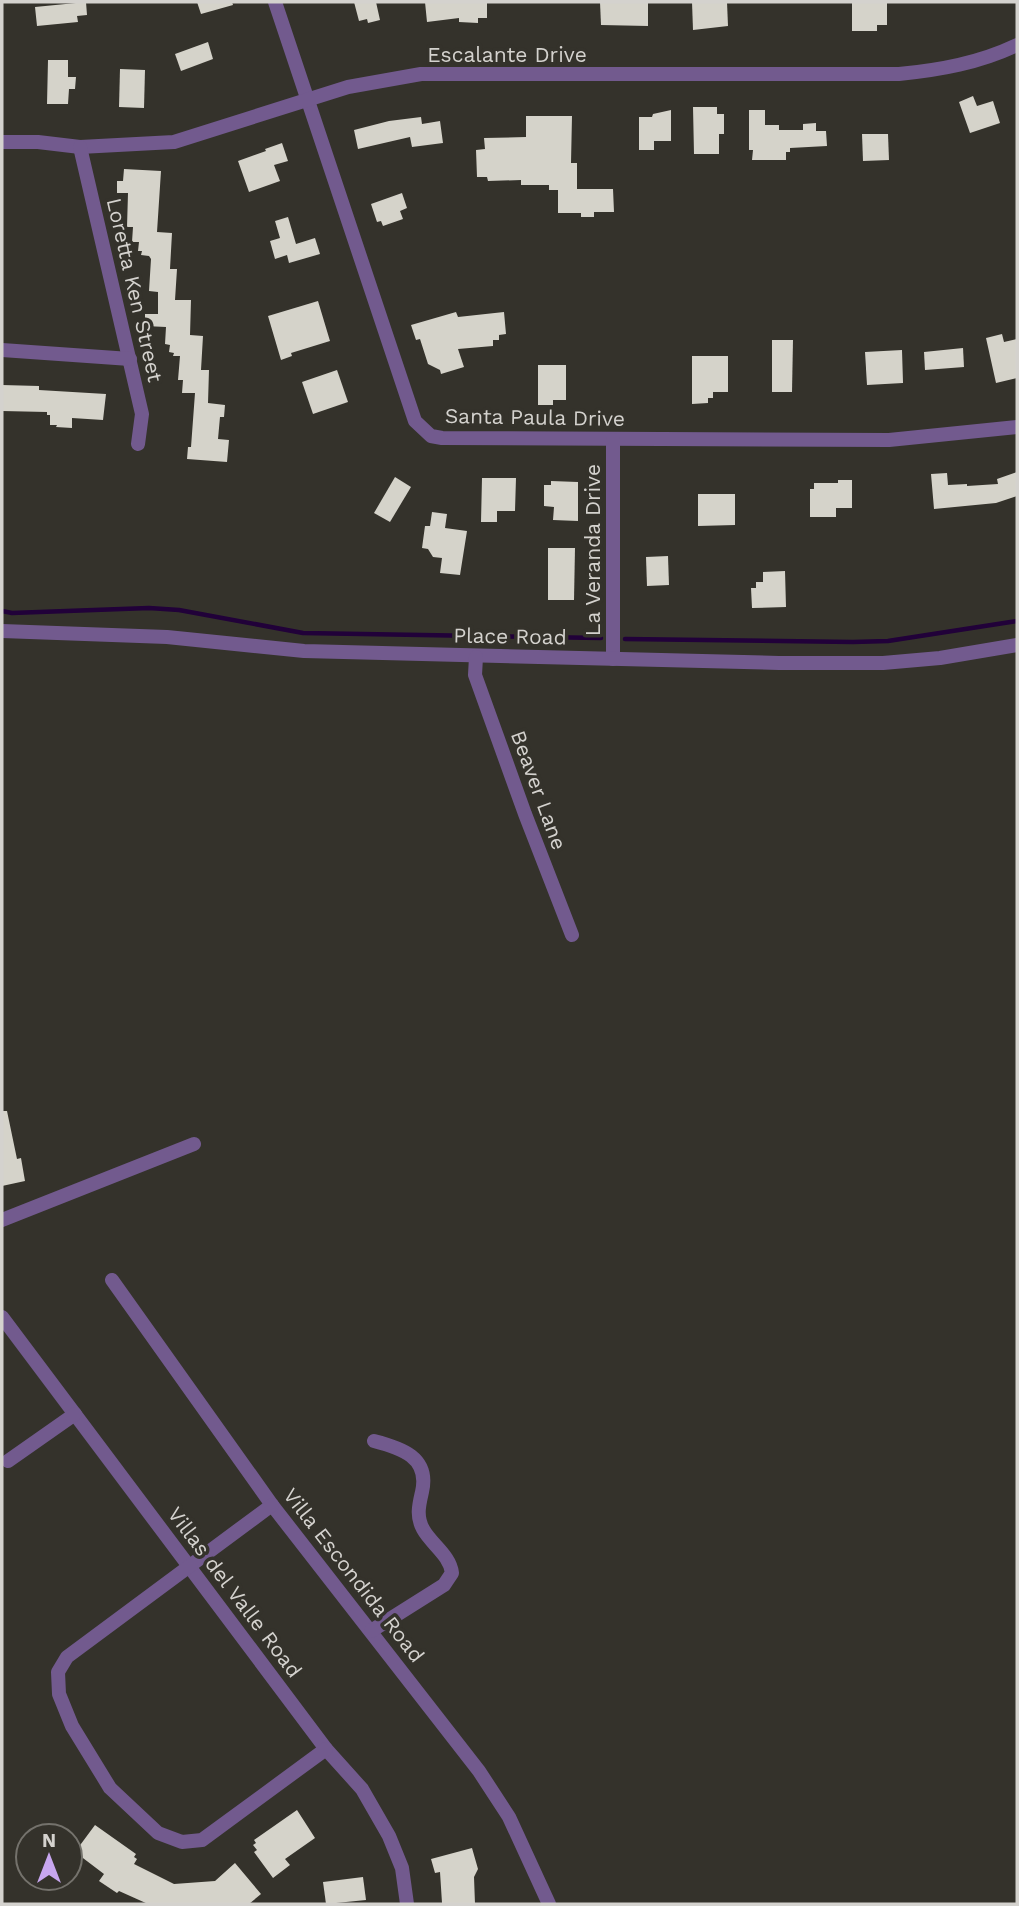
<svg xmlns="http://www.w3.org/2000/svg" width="1019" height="1906" font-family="'Work Sans',sans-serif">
	<rect width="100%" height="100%" fill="#34322b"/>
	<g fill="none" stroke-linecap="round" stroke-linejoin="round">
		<g stroke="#210139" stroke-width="4.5">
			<path d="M2,611L12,613L149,608L179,610L303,633L601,638"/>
			<path d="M625,639L853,642L888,641L1017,621"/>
		</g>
	</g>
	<g fill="#d5d3ca">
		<path d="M86,2L87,15L77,16L78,22L37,26L35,7Z"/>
		<path d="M197,2H232L233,5L201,14Z"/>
		<path d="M354,2H376L380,20L368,23L367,19L359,21Z"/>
		<path d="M425,2H487V18H478V23L459,22V18L427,22Z"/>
		<path d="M600,2H648V26L601,25Z"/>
		<path d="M692,2H727L728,26L693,30Z"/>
		<path d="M852,2H887V25H877V31H852Z"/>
		<path d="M208,42L213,59L181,71L175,54Z"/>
		<path d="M48,60H68V77H76L75,89H69L68,104H47Z"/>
		<path d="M120,69L145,70L144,108L119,107Z"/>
		<path d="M973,96L977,106L993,101L1000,123L970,133L959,102Z"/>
		<path d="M693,107H717V114H724V134H719V154H694Z"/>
		<path d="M671,110V141H654V150H639V117H652L653,114Z"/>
		<path d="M749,110H765V125H779V130H803V124L816,123V131H826L827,146L790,148V152H786V160H752L753,150H749Z"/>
		<path d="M526,116H572L571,163H577V189H613L614,212H594V217H581V213H558V190H549V185H521V180L488,181L487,177H477L476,150L485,149L484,138L526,137Z"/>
		<path d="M421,117L422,124L440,121L443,143L412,147L410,137L358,149L354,130L389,121Z"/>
		<path d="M862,134H888L889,160L863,161Z"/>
		<path d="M282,143L288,161L274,165L280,181L249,192L238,161L266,151L265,149Z"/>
		<path d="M124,169L161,171L157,232L172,233L170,269H177L175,300H191L190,335L203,336L201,370H209L208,403L225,405L224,417H220L218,439L229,440L227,462L187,459L188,447H191L195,393H182L183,380H178L180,356H173L174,353L169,352L170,345L165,344L166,327L145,326V314H158V292L149,291L151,259L149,256L141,255L142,251H138L139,242H132L133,227H127L128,193H117V181H123Z"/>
		<path d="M402,193L407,208L400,211L403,219L383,226L381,221L377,222L371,204Z"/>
		<path d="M288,217L296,244L315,238L320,254L289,263L287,255L275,259L270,241L280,238L275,221Z"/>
		<path d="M318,301L330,341L291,353L292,356L281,360L268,316Z"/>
		<path d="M456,312L458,317L504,312L506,334L499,335V340H493V346L458,349L464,367L441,374L440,370L428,364L420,339L416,340L411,325Z"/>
		<path d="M1002,334L1004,342L1017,339V378L996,383L986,338Z"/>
		<path d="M772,340H793L792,392H772Z"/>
		<path d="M963,348L964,367L925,370L924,352Z"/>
		<path d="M902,350L903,383L867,385L865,352Z"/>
		<path d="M692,356H728V392H713V398H708V403L692,404Z"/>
		<path d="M538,365H566V400H553V405H538Z"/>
		<path d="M337,370L348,402L313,414L302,382Z"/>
		<path d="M2,385L39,386V390L106,394L103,420L72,418V428L56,427L57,425H50V415H47V412L2,411Z"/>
		<path d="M1017,472V496L996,503L934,509L931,474L947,473L948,485L967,484V486L998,484L997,479Z"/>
		<path d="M395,477L411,487L390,522L374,513Z"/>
		<path d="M482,478H516L515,511H497V522H481Z"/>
		<path d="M838,480H852V508H836V517H810V489H814V483H838Z"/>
		<path d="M551,481L578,482V521L553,520L554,507L544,506V485H551Z"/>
		<path d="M698,494H735V525L698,526Z"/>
		<path d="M432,512L447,514L445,528L467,531L460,575L440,573L442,558L433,557L428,549L422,548L425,526H430Z"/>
		<path d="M548,548H575L574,600H548Z"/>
		<path d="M668,556L669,585L647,586L646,557Z"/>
		<path d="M785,571L786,607L752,608L751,588H756V582H763V572Z"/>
		<path d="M2,1111H7L17,1159L21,1158L25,1181L2,1186Z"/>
		<path d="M297,1810L315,1838L285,1859L290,1865L273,1878L254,1852L257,1850L253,1845L256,1843L254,1840Z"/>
		<path d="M95,1825L136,1854L134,1857L137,1859L134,1864L174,1884L215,1881L235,1863L261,1894L249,1904H148L119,1891L117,1893L99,1881L104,1874L75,1852Z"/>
		<path d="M472,1848L478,1869L474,1877L475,1904L442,1903L440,1872L435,1873L431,1859Z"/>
		<path d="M363,1877L366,1900L326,1904L323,1882Z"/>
	</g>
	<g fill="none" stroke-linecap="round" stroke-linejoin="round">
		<g stroke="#725a8e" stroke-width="14">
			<path d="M275,2L415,421L431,436L442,438L889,440L1017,427"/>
			<path d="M2,142H38L80,147L174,142L348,87L421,74H899C940,70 979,63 1017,45"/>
			<path d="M80,147L142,414L138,444"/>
			<path d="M2,350L130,359"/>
			<path d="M613,440V659"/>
			<path d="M2,631L167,637L304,651L779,663H883L940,658L1017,645"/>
			<path d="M476,657L475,675L525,814L572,935"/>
			<path d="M2,1220L194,1144"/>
			<path d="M112,1280L272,1505L479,1771L509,1817L549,1904"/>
			<path d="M2,1317L326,1749L362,1789L389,1836L402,1868L407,1904"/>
			<path d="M8,1461L75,1414"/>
			<path d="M272,1505L67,1657L58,1672L59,1694L72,1726L110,1788L158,1833L182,1842L202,1840L326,1749"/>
			<path d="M371,1631L444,1585L452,1573C450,1555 431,1544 423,1529C416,1516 419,1505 422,1492C430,1457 401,1448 374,1441"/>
		</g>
	</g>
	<g text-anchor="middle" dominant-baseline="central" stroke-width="7" stroke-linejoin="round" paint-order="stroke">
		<g font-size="21" fill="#d4d2ce" stroke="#34322b">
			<text x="507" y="54">Escalante Drive</text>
			<text transform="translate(135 290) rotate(77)">Loretta Ken Street</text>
			<text transform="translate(535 417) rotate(1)">Santa Paula Drive</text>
			<text transform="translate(592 550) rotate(-90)">La Veranda Drive</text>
			<text transform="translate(510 636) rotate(1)">Place Road</text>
			<text transform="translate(539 790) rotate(70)">Beaver Lane</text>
			<text transform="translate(354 1575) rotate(52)">Villa Escondida Road</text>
			<text transform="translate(235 1592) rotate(53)">Villas del Valle Road</text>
		</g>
	</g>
	<rect width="1019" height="1906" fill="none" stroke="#d4d2ce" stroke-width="7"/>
	<g transform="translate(49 1857)"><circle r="33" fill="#34322b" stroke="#74726c" stroke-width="2"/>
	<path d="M0-5L12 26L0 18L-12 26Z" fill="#c7a6ef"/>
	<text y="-10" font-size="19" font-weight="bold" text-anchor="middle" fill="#d4d2ce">N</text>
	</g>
</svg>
